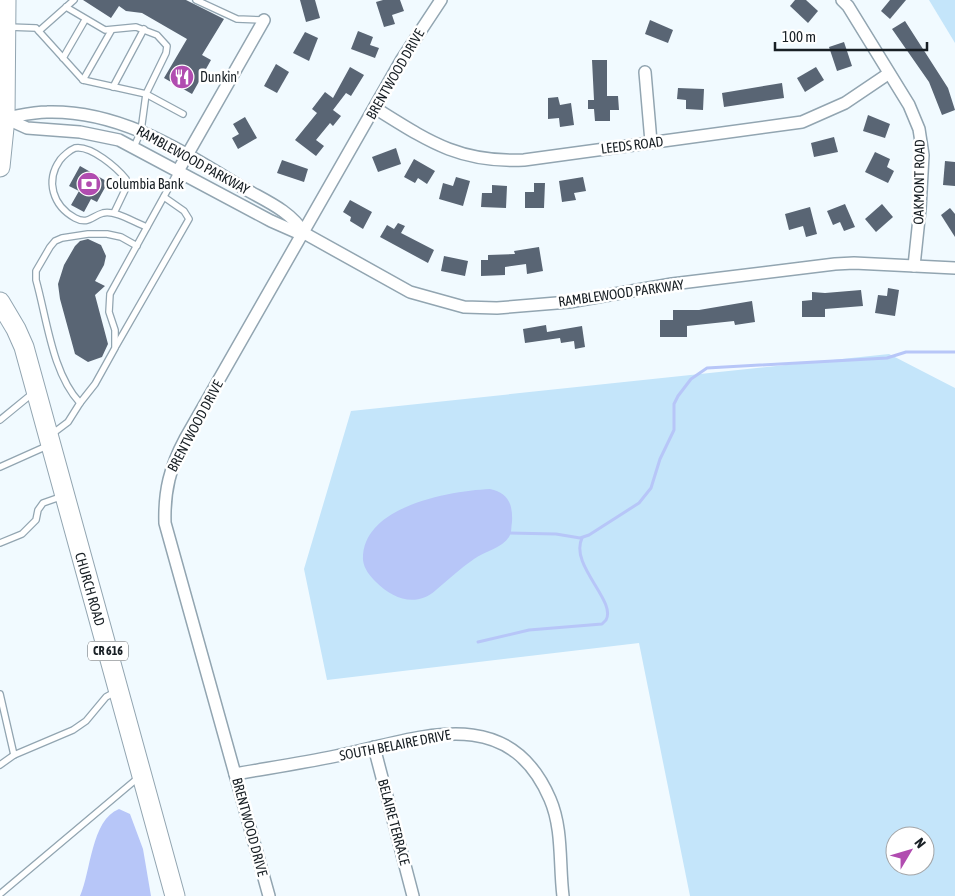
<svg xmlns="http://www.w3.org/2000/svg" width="955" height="896" font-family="'Asap Condensed',sans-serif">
	<rect width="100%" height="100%" fill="#f1faff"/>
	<g fill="#c4e5fa" fill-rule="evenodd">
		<path d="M929,0H955V43Z"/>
		<path d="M889,354L955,388V896H690L639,643L327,680L304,569L351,411ZM895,836H925V866H895Z"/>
	</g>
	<g fill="#b7c6f8">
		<path d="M490,489C508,493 513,504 512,522C511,527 512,532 509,537C502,548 485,551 474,559C461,568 449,579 436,590C416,608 393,599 376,582C370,576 364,569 363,560C361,506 450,491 490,489Z"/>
		<path d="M119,809L130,814L143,849L151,896H80C91,872 91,820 119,809Z"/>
	</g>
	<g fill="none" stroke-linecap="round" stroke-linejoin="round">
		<g stroke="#b7c6f8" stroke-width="3">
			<path d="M508,533L556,534L580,538L589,535L639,503L651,488L660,459L674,430V404L678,396L691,379L707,368L887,358L906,352H955"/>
			<path d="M478,642L529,630L602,624L606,620C617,601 569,565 582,538"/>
		</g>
	</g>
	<g fill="#596574">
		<path d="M83,0H186L224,19L202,55L211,60L192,94L164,78L187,39L142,13L126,11L119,6L111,18Z"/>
		<path d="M300,0H315L320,18L306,22Z"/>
		<path d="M383,0H400L404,11L392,15L395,24L384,27L376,2Z"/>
		<path d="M795,0H806L818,11L808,23L790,6Z"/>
		<path d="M890,0H906L890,19L881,11Z"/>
		<path d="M650,20L673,30L668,43L645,34Z"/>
		<path d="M905,21L948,88L955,110L942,115L929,82L892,29Z"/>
		<path d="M358,31L373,37L370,45L379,48L375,58L351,49Z"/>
		<path d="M305,32L318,38L309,61L293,53Z"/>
		<path d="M844,42L852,66L837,71L829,47Z"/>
		<path d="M592,60H607V96H618L619,110H610V121H595L594,109H588V100H594Z"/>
		<path d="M276,64L289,72L277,93L264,86Z"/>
		<path d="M350,67L364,75L351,96L346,93L333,110L341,116L333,126L330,123L316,140L324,146L316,156L295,140L317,113L312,109L325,92L333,98Z"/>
		<path d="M816,67L824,80L805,92L797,78Z"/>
		<path d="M782,83L784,98L724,107L722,93Z"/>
		<path d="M678,88L704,89L703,110L686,109V100L677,99Z"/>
		<path d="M558,97L560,105L571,103L574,125L560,127L559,118L548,119V98Z"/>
		<path d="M868,115L890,124L885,138L863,131Z"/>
		<path d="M245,117L257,138L238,149L232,138L239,134L233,124Z"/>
		<path d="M834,137L838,152L814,157L811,143Z"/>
		<path d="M396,148L401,164L378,172L372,157Z"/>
		<path d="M875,152L890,159L887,167L894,171L888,183L865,172Z"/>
		<path d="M414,159L435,171L427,184L418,178L415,183L404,177Z"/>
		<path d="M282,160L308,169L304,182L277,173Z"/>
		<path d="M945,161L955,162V186L943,185Z"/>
		<path d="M80,166L108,182L97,202L91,199L84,212L71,205L79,191L69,186Z"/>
		<path d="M456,177L470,181L463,206L439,199L443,183L453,186Z"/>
		<path d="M583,177L586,191L574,193L576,200L562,202L559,181Z"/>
		<path d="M534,183H545L544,208H525V192H534Z"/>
		<path d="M492,185L507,186L506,208L481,207L482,193H492Z"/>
		<path d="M350,200L372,212L363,229L350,221L351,217L343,212Z"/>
		<path d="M845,204L855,227L844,231L840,222L833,225L827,211Z"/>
		<path d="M882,204L893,217L876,232L865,219Z"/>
		<path d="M810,207L817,234L806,237L803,226L789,230L785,214Z"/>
		<path d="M950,208L955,214V237L941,215Z"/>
		<path d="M398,223L405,226L401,233L434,250L428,263L380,237L387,225L394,229Z"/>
		<path d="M88,239L101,245L106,256L104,265L95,281L105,286L95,295L108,344L102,357L88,362L75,354L60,299L58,284L64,265L75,246L80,241Z"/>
		<path d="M539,247L543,271L527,274L526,264L505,267V275L481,276V260H488V255L515,254L514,251Z"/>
		<path d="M444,256L468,261L465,276L441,271Z"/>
		<path d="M888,288L899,290L895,316L875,313L878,295L887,296Z"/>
		<path d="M861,290L863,306L825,309V317H802V301L812,300V292L825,293Z"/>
		<path d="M752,301L755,322L735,325L734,321L687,326V337H660V320H673V310H699Z"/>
		<path d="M546,325L547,332L582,326L585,347L575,349L574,341L561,343L560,338L525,343L523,329Z"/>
	</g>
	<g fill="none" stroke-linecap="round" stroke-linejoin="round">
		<g stroke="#92a5b1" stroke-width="8">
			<g id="service">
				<path d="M196,0L237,19L264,20"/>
				<path d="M66,7L105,30L136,27L157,35L167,46L166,53L146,94L183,114"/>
				<path d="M8,27L36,28L83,80L146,94L141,131L134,147"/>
				<path d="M39,31L74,0"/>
				<path d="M63,58L85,20"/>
				<path d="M83,80L111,31"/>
				<path d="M113,87L144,29"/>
				<path d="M114,213L125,190L126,179C117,168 91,145 75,148C70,150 63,156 60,160C45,181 53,206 75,218C88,225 92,216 103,213C116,210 135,223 147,227"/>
				<path d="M137,246L121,237L107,234H88L62,238L55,241L50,247L36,271V280C47,319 52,373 80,403L95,384L115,348V330L109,312L110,294L178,171"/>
				<path d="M116,346L189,219L184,211L164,197"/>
				<path d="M0,420L33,393"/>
				<path d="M52,434L68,422L80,403"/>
				<path d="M0,467L47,446"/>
				<path d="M0,543L22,534L36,520L38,510L43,503L63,496"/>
				<path d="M0,694L14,755"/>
				<path d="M0,765L14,755L73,730L86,721L106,697L115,692"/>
				<path d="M0,894L139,777"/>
			</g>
		</g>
		<g stroke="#92a5b1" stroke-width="14">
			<g id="minor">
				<path d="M842,0L848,6L909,105L919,129L923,155L920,209L914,266"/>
				<path d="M645,72L651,142"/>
				<path d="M375,108C428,141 459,163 524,160L802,122L845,103L888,74"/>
				<path d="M5,118L27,128L80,132L119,140L271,221L296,232L304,233L410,292L464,307L497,308L569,302L672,284L835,264L854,263L955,268"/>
				<path d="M5,118C18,116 33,112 47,112C120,110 180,150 240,186C263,200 289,209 304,233"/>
				<path d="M178,171L264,20"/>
				<path d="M374,747L413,896"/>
				<path d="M235,774C269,768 303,763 336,756C415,740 507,699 550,799C563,829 559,864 563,896"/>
				<path d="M269,896L165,523C164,491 170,467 185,439L402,59L441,0"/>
			</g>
		</g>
		<g stroke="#92a5b1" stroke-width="21">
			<path id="primary" d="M0,302L16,329L24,347L175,896"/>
		</g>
		<g stroke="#92a5b1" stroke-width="21">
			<path id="trunk" d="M0,167L5,118L6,0"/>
		</g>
		<use href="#service" stroke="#fff" stroke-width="5.5"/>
		<use href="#minor" stroke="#fff" stroke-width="11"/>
		<use href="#primary" stroke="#fff" stroke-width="19"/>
		<use href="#trunk" stroke="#fff" stroke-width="19"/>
	</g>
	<defs>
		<g id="restaurant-disc" transform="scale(1.25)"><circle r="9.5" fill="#b14cb0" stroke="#fff"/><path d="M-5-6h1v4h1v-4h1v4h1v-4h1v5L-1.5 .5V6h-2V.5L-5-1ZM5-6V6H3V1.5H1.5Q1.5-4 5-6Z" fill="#fff"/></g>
		<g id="bank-disc" transform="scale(1.25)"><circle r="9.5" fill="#b14cb0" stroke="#fff"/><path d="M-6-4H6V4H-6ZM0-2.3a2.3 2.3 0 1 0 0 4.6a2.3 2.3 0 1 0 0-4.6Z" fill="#fff"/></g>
	</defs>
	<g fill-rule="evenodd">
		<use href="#restaurant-disc" x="182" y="77"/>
		<use href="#bank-disc" x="89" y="184"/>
	</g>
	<g text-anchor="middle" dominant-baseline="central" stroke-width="5" stroke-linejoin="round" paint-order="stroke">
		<rect fill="#fff" stroke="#5d6266" stroke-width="1" x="88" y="641.5" width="40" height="19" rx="4"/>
		<g font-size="12" font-weight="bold" fill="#181f24">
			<text x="108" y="651">CR 616</text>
		</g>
		<g font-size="14" fill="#181f24" stroke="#fff">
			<text transform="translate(395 74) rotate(-60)">BRENTWOOD DRIVE</text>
			<text transform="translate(632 145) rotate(-7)">LEEDS ROAD</text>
			<text transform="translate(193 160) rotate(29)">RAMBLEWOOD PARKWAY</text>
			<text transform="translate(919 182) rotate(-89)">OAKMONT ROAD</text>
			<text transform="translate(621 293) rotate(-8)">RAMBLEWOOD PARKWAY</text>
			<text transform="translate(195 426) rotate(-62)">BRENTWOOD DRIVE</text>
			<text transform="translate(90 589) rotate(74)">CHURCH ROAD</text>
			<text transform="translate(395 745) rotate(-11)">SOUTH BELAIRE DRIVE</text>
			<text transform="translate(394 822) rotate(75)">BELAIRE TERRACE</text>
			<text transform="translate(250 827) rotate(75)">BRENTWOOD DRIVE</text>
		</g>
		<g font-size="14" fill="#181f24" stroke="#fff" text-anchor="start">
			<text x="200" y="77">Dunkin'</text>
			<text x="106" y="184">Columbia Bank</text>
		</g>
	</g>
	<g transform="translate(910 851) rotate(52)"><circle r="24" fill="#ffffff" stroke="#a3a5a7"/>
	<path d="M0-4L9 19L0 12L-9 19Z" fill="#b14cb0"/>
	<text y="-8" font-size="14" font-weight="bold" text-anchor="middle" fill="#181f24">N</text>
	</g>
	<path d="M775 42v8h152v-8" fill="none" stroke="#181f24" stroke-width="2.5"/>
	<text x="782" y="42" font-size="15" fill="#181f24" stroke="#ffffff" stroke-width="4" paint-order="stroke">100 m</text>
</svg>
